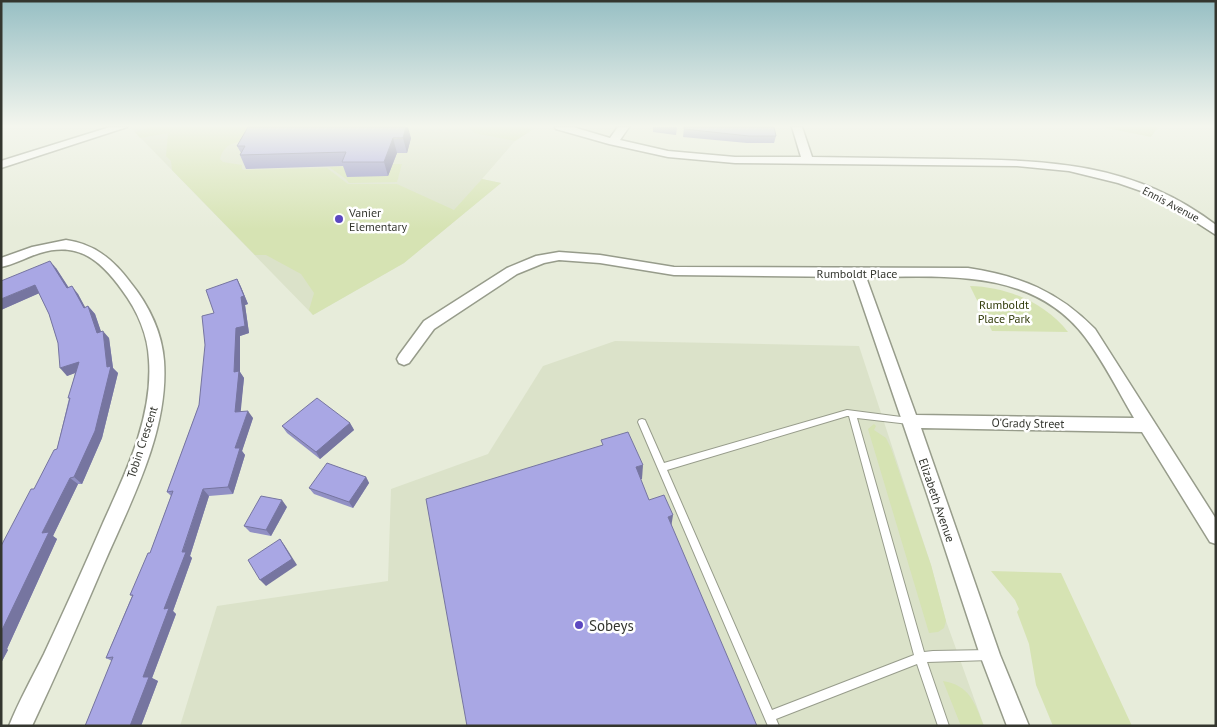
<svg xmlns="http://www.w3.org/2000/svg" width="1217" height="727" font-family="'PT Sans',sans-serif">
	<rect width="100%" height="100%" fill="#e7ecda"/>
	<g fill="#dbe2c9">
		<path d="M130,127H536L515,141L482,179L501,183L404,263L313,315Z"/>
		<path d="M615,341L859,346L931,565L946,621L984,726H180L217,606L388,581L391,489L488,454L543,366Z"/>
	</g>
	<g fill="#d6e3b3">
		<path d="M154,127H261C256,131 250,138 244,140C232,144 224,144 220,159L223,162L242,165V169L244,170L327,168L348,184H397L454,210L482,179L501,183L404,263L313,315L309,310L314,293L301,274L266,255H255L172,170L171,161L166,156L168,133L140,138L135,132Z"/>
		<path d="M469,127H522L532,130L515,141L474,133Z"/>
		<path d="M1102,127H1158L1151,137Z"/>
		<path d="M392,164H402L397,182L349,183L346,179L329,167L351,166L388,176Z"/>
		<path d="M970,286C1007,287 1044,302 1068,332L992,331Z"/>
		<path d="M874,424L876,426L874,430L886,438L891,448L931,565L946,621L944,628L938,632L929,633L868,429Z"/>
		<path d="M991,571L1061,573L1132,726H1053L1036,685L1029,644L1017,612L1019,609L1015,600Z"/>
		<path d="M943,681C970,685 975,704 984,726H961Z"/>
	</g>
	<g fill="none" stroke-linecap="round" stroke-linejoin="round">
		<g stroke="#979c8b" stroke-width="2">
			<path id="service" d="M847,410L909,418L912,419L913,421L912,423L909,424L857,418L924,652L933,651L990,650L994,651L995,655L994,659L990,660L927,662L949,726H938L917,664L776,719L779,726H768L638,422L639,420L642,419L645,420L664,463ZM847,416H849L914,655L772,710L667,470Z"/>
		</g>
		<g stroke="#979c8b" stroke-width="3">
			<g id="minor">
				<path d="M110,127H127L1,168V161Z"/>
				<path d="M555,127H573L610,138L618,127H629L620,140L668,151L735,157H801L792,127H802L812,157C858,158 903,158 949,159C1047,160 1134,162 1216,225V235L1168,204L1144,192L1118,183L1069,171L1017,166L735,163L668,157L609,144L556,129Z"/>
				<path d="M66,240C94,244 113,259 130,282C148,304 162,332 164,361C169,432 130,503 103,566C80,620 57,673 32,726H9C19,701 32,678 44,654C64,611 84,567 103,523C126,472 153,417 149,360C148,335 137,310 122,290C101,261 79,241 40,253C27,257 15,264 1,267V258L32,247Z"/>
				<path d="M559,252L600,255L674,267L968,268C1020,276 1058,291 1095,329L1216,519V544L1210,542L1142,432L921,428L1000,655L1029,726H1007L980,655L927,494L853,277L674,275L600,263L559,260L544,263L517,274L434,329L409,363L404,365L399,363L397,359L399,355L424,321L507,268L536,256ZM866,277C943,277 1032,267 1085,337C1104,362 1118,391 1134,418L916,415Z"/>
			</g>
		</g>
		<use href="#service" fill="#fff" fill-rule="evenodd"/>
		<use href="#minor" fill="#fff" fill-rule="evenodd"/>
	</g>
	<g fill="#9190c4">
		<path d="M653,127H677L676,135L653,132Z"/>
		<path d="M684,127L776,136L774,143H747L683,137Z"/>
		<path d="M411,138L407,153H397L388,176L347,177L343,166L246,169L240,155L241,153L237,146Z"/>
		<path d="M56,268L69,288L78,294L85,308L88,306L95,314L101,332L109,338L113,368L118,373L102,438L82,484H78L53,536L57,539L7,649L8,650L1,663L34,489L57,449L75,373L67,376L58,343L49,314L39,293L1,310Z"/>
		<path d="M237,279L241,287L248,304L245,305L249,333L240,336V372L244,378L240,412L253,418L242,451L245,455L233,494L209,496L190,556L192,558L173,611L176,614L152,678L158,681L141,726H85L112,661L106,658L132,596L130,595L150,553L171,496L167,492L199,405L214,313Z"/>
		<path d="M350,423L354,430L320,459L287,433L282,426Z"/>
		<path d="M366,477L369,483L353,508L314,494L309,488Z"/>
		<path d="M287,507L271,536L250,532L244,526Z"/>
	</g>
	<g fill="#7675a0">
		<path d="M406,127H408L411,138L407,153L403,138Z"/>
		<path d="M393,138L397,153L388,176L384,162Z"/>
		<path d="M50,261L56,268L74,296L67,288Z"/>
		<path d="M237,279L241,287L248,304L245,305L249,333L240,336V372L244,378L240,419L235,412L234,372Z"/>
		<path d="M35,285L42,292L1,310V299Z"/>
		<path d="M72,286L78,294L90,316L84,308Z"/>
		<path d="M88,306L95,314L104,340L97,333Z"/>
		<path d="M103,331L109,338L113,368L118,373L102,438L82,484L74,477L107,367Z"/>
		<path d="M79,362L86,369L67,376L60,368Z"/>
		<path d="M248,411L253,418L242,451L245,455L233,494L228,487L235,448Z"/>
		<path d="M350,423L354,430L320,459L316,452Z"/>
		<path d="M643,465L642,479L635,480L636,467Z"/>
		<path d="M366,477L369,483L353,508L349,502Z"/>
		<path d="M70,478L78,484L53,536L57,539L7,649L8,650L1,663V632L42,533Z"/>
		<path d="M203,489L209,496L190,556L192,558L173,611L176,614L152,678L158,681L141,726H130L143,677L164,609Z"/>
		<path d="M282,500L287,507L271,536L266,530Z"/>
		<path d="M673,515L671,528L668,517Z"/>
		<path d="M280,539L285,546L297,565L266,586L260,580Z"/>
	</g>
	<g fill="#a9a7e4" stroke="#7675a0">
		<path d="M248,127H406L403,138H393L384,162H342L346,152L240,155L245,146H237Z"/>
		<path d="M684,127H774L776,136H749L684,129Z"/>
		<path d="M50,261L67,288L72,286L84,308L88,306L97,333L103,331L107,367L111,366L95,431L74,477L70,478L42,533L49,532L1,632V546L31,489H34L54,450L57,449L70,398H68L79,362L60,368L58,343L49,314L35,285L1,299V281Z"/>
		<path d="M237,279L244,296L241,297L245,326L236,328L234,372L239,371L235,412L248,411L235,448H240L228,487L203,489L182,552H186L164,609L169,608L143,677H149L130,726H85L113,657L106,658L133,595H130L148,553H150L173,491L167,492L199,405L205,345L202,316L214,313L206,290Z"/>
		<path d="M317,398L350,423L316,452L282,426Z"/>
		<path d="M628,432L643,465L636,467L649,500L664,495L673,515L668,517L757,726H467L426,499L603,445L601,440Z"/>
		<path d="M327,463L366,477L349,502L309,488Z"/>
		<path d="M261,496L282,500L266,530L244,526Z"/>
		<path d="M280,539L292,559L260,580L248,560Z"/>
	</g>
	<linearGradient id="sky" x2="0" y2="1"><stop stop-color="#97bfc4"/><stop offset="0.55" stop-color="#f4f6ee"/><stop offset="1" stop-color="#f4f6ee" stop-opacity="0"/></linearGradient>
	<rect width="1217" height="229" fill="url(#sky)"/>
	<g fill="#5c48c1" stroke="#fff" stroke-width="2">
		<circle cx="339" cy="219" r="5"/>
		<circle cx="579" cy="625" r="5"/>
	</g>
	<g text-anchor="middle" dominant-baseline="central" stroke-width="5" stroke-linejoin="round" paint-order="stroke">
		<g font-size="11" fill="#34362f" stroke="#fff">
			<text transform="translate(1171 204) rotate(28)">Ennis Avenue</text>
		</g>
		<g font-size="12" fill="#34362f" stroke="#fff" text-anchor="start">
			<text x="349" y="212">Vanier<tspan x="349" dy="14">Elementary</tspan></text>
		</g>
		<g font-size="12" fill="#34362f" stroke="#fff">
			<text x="857" y="273">Rumboldt Place</text>
			<text transform="translate(1028 423) rotate(1)">O'Grady Street</text>
			<text transform="translate(142 442) rotate(-72)">Tobin Crescent</text>
			<text transform="translate(937 500) rotate(71)">Elizabeth Avenue</text>
		</g>
		<g font-size="12" fill="#323c0b" stroke="#fff">
			<text x="1004" y="304">Rumboldt<tspan x="1004" dy="14">Place Park</tspan></text>
		</g>
		<g font-size="15" fill="#34362f" stroke="#fff" text-anchor="start">
			<text x="589" y="625">Sobeys</text>
		</g>
	</g>
	<rect width="1217" height="727" fill="none" stroke="#34362f" stroke-width="5"/>
</svg>
